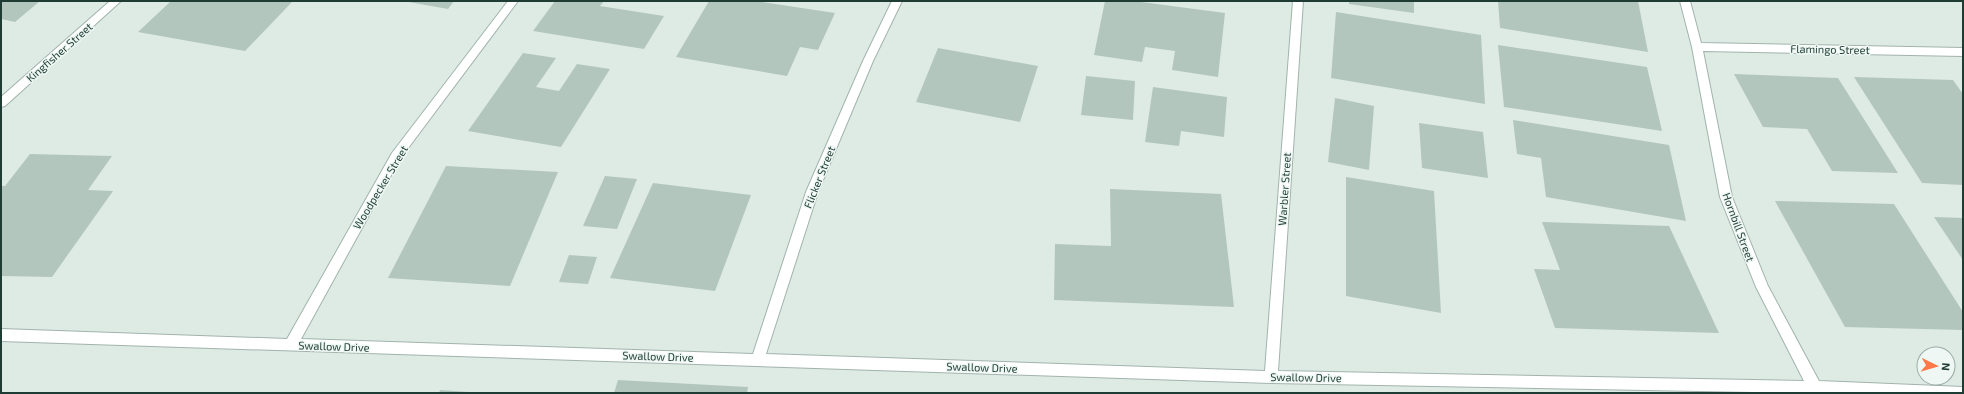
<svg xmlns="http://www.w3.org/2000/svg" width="1964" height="394" font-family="'Exo 2',sans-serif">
	<rect width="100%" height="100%" fill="#deebe5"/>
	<g fill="#b3c6be">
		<path d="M1,1H40L15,22L1,19Z"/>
		<path d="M171,1H293L245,51L138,32Z"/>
		<path d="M403,1H454L448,9Z"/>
		<path d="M555,1H604L600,6L664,16L644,49L533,31Z"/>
		<path d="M709,1H755L835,13L818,50L800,47L787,76L676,57Z"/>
		<path d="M1105,1H1134L1225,13L1218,77L1172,70L1175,51L1145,47L1142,62L1094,55Z"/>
		<path d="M1349,1H1414V13L1349,4Z"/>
		<path d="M1498,1H1638L1648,52L1500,28Z"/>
		<path d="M1336,12L1481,35L1485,104L1331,78Z"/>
		<path d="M1498,45L1647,67L1662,131L1504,107Z"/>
		<path d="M938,48L1038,66L1020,122L916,102Z"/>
		<path d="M523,53L556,58L536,87L559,91L577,64L610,69L561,147L468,131Z"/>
		<path d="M1734,74L1838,78L1898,173L1832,171L1807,129L1763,127Z"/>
		<path d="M1086,76L1135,81L1133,120L1081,115Z"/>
		<path d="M1854,77L1953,80L1963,94V185L1922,183Z"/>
		<path d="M1153,87L1227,97L1224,137L1181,131L1179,146L1145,142Z"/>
		<path d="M1335,98L1374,106L1369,170L1328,162Z"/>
		<path d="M1513,120L1669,145L1686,221L1546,197L1541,158L1517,154Z"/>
		<path d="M1419,123L1483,132L1488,178L1422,168Z"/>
		<path d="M30,154L112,156L88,190L113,191L52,277L1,276V186H5Z"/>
		<path d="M446,166L558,172L510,286L388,278Z"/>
		<path d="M605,176L637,179L617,229L583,226Z"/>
		<path d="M1346,177L1434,191L1441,313L1346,296Z"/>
		<path d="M653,183L751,195L715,291L610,278Z"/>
		<path d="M1110,189L1221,194L1234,307L1054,300L1055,244L1111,246Z"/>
		<path d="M1775,201L1894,204L1963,312V330L1845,327Z"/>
		<path d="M1934,217L1963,218V260Z"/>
		<path d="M1542,222L1669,226L1719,333L1555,328L1534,269L1560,270Z"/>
		<path d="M569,255L597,257L588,284L559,282Z"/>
		<path d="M618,380L748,387L747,393H614Z"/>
		<path d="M440,390L469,392V393H439Z"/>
	</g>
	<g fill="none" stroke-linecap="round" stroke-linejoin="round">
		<g stroke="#a1b3ac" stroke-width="2">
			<g id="minor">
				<path d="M110,1H121L5,106L1,107V97Z"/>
				<path d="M508,1H518L400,159L301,339L753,354L806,192L863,61L892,1H902L873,61L818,192L766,354L1265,371L1293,1H1303L1278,371L1804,381L1756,287L1720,197L1692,47L1680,1H1690L1701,43L1963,48V56L1703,51L1732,197L1768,286L1819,381L1963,387V393H1810L1271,383L1,341V329L287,339L392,153Z"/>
			</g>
		</g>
		<use href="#minor" fill="#fff" fill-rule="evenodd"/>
	</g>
	<g text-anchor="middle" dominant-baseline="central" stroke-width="3" stroke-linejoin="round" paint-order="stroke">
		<g font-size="11" fill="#1e3c34" stroke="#eef7f3">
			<text transform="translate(1830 49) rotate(1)">Flamingo Street</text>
			<text transform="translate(59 52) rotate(-41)">Kingfisher Street</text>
			<text transform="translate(819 177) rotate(-68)">Flicker Street</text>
			<text transform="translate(380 187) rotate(-59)">Woodpecker Street</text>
			<text transform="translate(1284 189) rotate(-86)">Warbler Street</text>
			<text transform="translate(1739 227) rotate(70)">Hornbill Street</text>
			<text transform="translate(334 346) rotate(2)">Swallow Drive</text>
			<text transform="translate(658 356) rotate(2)">Swallow Drive</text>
			<text transform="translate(982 367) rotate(2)">Swallow Drive</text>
			<text transform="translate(1306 377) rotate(1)">Swallow Drive</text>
		</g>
	</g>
	<rect width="1964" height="394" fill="none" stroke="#1e3c34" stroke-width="4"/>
	<g transform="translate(1936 366) rotate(95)"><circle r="19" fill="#eef7f3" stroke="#9baca7"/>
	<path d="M0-3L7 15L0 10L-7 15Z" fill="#ff7948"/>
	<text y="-6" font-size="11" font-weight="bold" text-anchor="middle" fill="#1e3c34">N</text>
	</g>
</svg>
